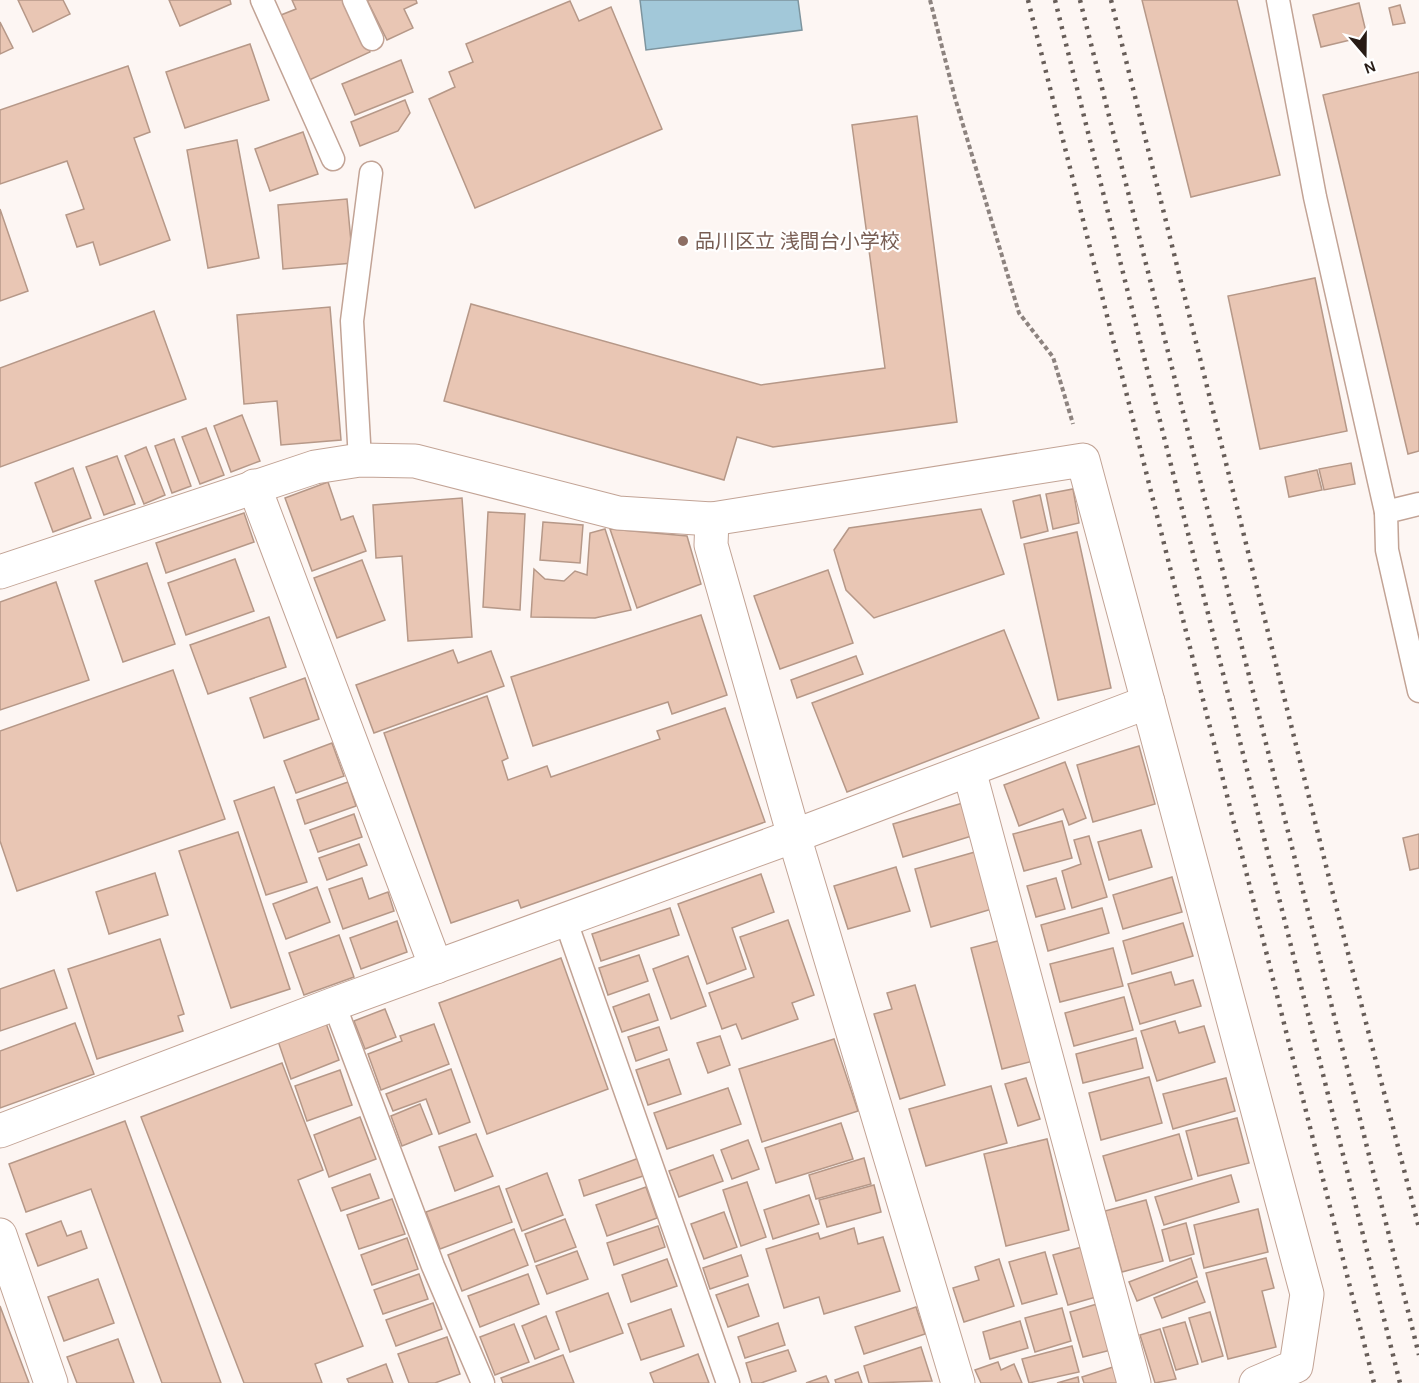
<svg xmlns="http://www.w3.org/2000/svg" width="1419" height="1383" font-family="Karla,'Noto Sans JP',sans-serif">
	<rect width="100%" height="100%" fill="#fdf6f3"/>
	<path fill="#a2c8d9" stroke="#7d949e" stroke-width="1.5" d="M640,0H798L802,30L646,50Z"/>
	<g fill="#e9c6b4" stroke="#b69888" stroke-width="1.5">
		<path d="M18,0H63L70,14L33,32Z"/>
		<path d="M169,0H230L231,4L180,26Z"/>
		<path d="M292,0H347L370,52L305,82L276,17L296,9Z"/>
		<path d="M367,0H416L417,3L404,9L413,28L387,40Z"/>
		<path d="M1142,0H1237L1280,175L1191,197Z"/>
		<path d="M570,1L579,21L611,7L662,129L475,208L429,99L455,87L449,72L473,62L466,44Z"/>
		<path d="M1359,3L1367,36L1321,47L1313,15Z"/>
		<path d="M1400,5L1405,23L1393,25L1389,8Z"/>
		<path d="M0,22L13,48L0,54Z"/>
		<path d="M250,44L269,100L185,128L166,72Z"/>
		<path d="M401,60L413,92L355,115L342,84Z"/>
		<path d="M128,66L150,132L134,138L170,240L100,265L93,242L77,247L66,215L84,209L67,161L0,184V110Z"/>
		<path d="M1419,72V451L1408,454L1323,95Z"/>
		<path d="M405,100L410,113L398,131L360,146L351,122Z"/>
		<path d="M917,116L957,422L773,447L737,437L724,480L444,401L471,304L761,385L885,368L852,125Z"/>
		<path d="M303,132L318,174L270,191L255,149Z"/>
		<path d="M237,140L259,258L208,268L187,150Z"/>
		<path d="M347,199L353,263L283,269L278,205Z"/>
		<path d="M0,209L28,291L0,301Z"/>
		<path d="M1315,278L1347,431L1260,449L1228,296Z"/>
		<path d="M330,307L341,440L281,445L277,401L244,404L237,315Z"/>
		<path d="M154,311L186,399L0,467V368Z"/>
		<path d="M242,415L260,461L231,472L214,426Z"/>
		<path d="M206,428L224,475L200,484L182,437Z"/>
		<path d="M174,439L191,486L172,493L155,446Z"/>
		<path d="M146,447L165,495L144,504L125,456Z"/>
		<path d="M117,456L135,504L104,515L86,467Z"/>
		<path d="M1351,463L1355,484L1324,490L1319,469Z"/>
		<path d="M73,468L91,518L53,532L35,483Z"/>
		<path d="M1317,470L1322,490L1289,497L1285,477Z"/>
		<path d="M328,482L341,520L353,516L366,551L312,571L285,498Z"/>
		<path d="M1073,489L1079,523L1053,529L1046,494Z"/>
		<path d="M1040,495L1048,531L1021,538L1013,501Z"/>
		<path d="M462,498L472,637L408,641L402,556L376,558L373,505Z"/>
		<path d="M981,509L1004,574L874,618L846,590L834,550L849,528Z"/>
		<path d="M488,512L525,514L520,610L483,607Z"/>
		<path d="M244,513L254,542L166,573L156,543Z"/>
		<path d="M543,522L583,525L580,563L540,560Z"/>
		<path d="M605,529L631,610L595,618L531,617L534,569L545,579L564,581L575,571L587,575L590,533Z"/>
		<path d="M610,529L687,536L701,584L637,608Z"/>
		<path d="M1077,532L1111,688L1058,700L1024,544Z"/>
		<path d="M235,559L254,611L186,635L168,583Z"/>
		<path d="M362,560L385,620L337,638L314,578Z"/>
		<path d="M147,563L175,644L123,662L95,581Z"/>
		<path d="M828,570L853,643L780,669L754,596Z"/>
		<path d="M56,582L89,680L0,710V602Z"/>
		<path d="M701,615L727,695L672,714L668,702L533,746L511,677Z"/>
		<path d="M269,617L286,667L208,694L190,645Z"/>
		<path d="M1004,630L1039,718L847,792L812,703Z"/>
		<path d="M453,650L458,663L491,651L504,686L374,733L356,685Z"/>
		<path d="M856,656L863,674L797,698L791,680Z"/>
		<path d="M173,670L225,819L17,891L0,841V731Z"/>
		<path d="M305,678L319,719L264,738L250,698Z"/>
		<path d="M487,696L508,758L502,761L508,780L547,766L551,777L660,739L657,731L725,708L765,822L521,908L518,900L451,923L384,733Z"/>
		<path d="M332,743L344,776L296,793L284,761Z"/>
		<path d="M1139,746L1155,804L1093,822L1077,765Z"/>
		<path d="M1065,762L1086,818L1069,825L1063,809L1019,826L1004,785Z"/>
		<path d="M348,782L356,806L305,824L297,800Z"/>
		<path d="M274,787L307,882L266,895L234,801Z"/>
		<path d="M966,802L975,835L903,857L893,824Z"/>
		<path d="M354,814L362,837L318,852L310,830Z"/>
		<path d="M1062,821L1072,858L1024,871L1013,834Z"/>
		<path d="M1141,830L1152,867L1109,880L1098,842Z"/>
		<path d="M238,832L290,989L231,1008L179,851Z"/>
		<path d="M1419,834V868L1410,870L1403,838Z"/>
		<path d="M1089,836L1107,897L1072,908L1062,871L1081,864L1074,840Z"/>
		<path d="M359,844L367,865L327,880L319,858Z"/>
		<path d="M975,852L992,909L931,927L915,869Z"/>
		<path d="M896,867L910,911L848,929L834,886Z"/>
		<path d="M155,873L168,915L109,934L96,892Z"/>
		<path d="M761,874L774,912L732,928L746,969L707,984L678,904Z"/>
		<path d="M1172,877L1182,912L1123,929L1113,895Z"/>
		<path d="M362,878L369,899L388,892L394,911L343,929L329,889Z"/>
		<path d="M1056,878L1065,909L1036,917L1027,886Z"/>
		<path d="M317,887L330,922L286,939L273,904Z"/>
		<path d="M670,908L679,935L601,961L592,934Z"/>
		<path d="M1102,908L1109,933L1048,951L1041,925Z"/>
		<path d="M788,920L814,995L792,1003L798,1019L742,1039L736,1024L722,1029L709,993L754,977L740,937Z"/>
		<path d="M397,921L407,952L361,969L350,938Z"/>
		<path d="M1183,923L1193,956L1132,974L1123,941Z"/>
		<path d="M339,935L354,977L304,995L289,953Z"/>
		<path d="M160,939L184,1014L178,1016L183,1031L97,1059L68,969Z"/>
		<path d="M1005,939L1037,1060L1002,1069L971,948Z"/>
		<path d="M1113,948L1123,986L1060,1002L1050,964Z"/>
		<path d="M639,955L648,981L608,995L599,968Z"/>
		<path d="M688,956L706,1006L671,1019L653,969Z"/>
		<path d="M561,958L608,1089L487,1134L439,1003Z"/>
		<path d="M54,970L67,1008L0,1031V989Z"/>
		<path d="M1171,972L1175,985L1193,980L1201,1006L1140,1024L1128,984Z"/>
		<path d="M915,985L945,1085L900,1099L874,1014L892,1009L887,993Z"/>
		<path d="M649,994L658,1020L622,1032L613,1007Z"/>
		<path d="M1124,997L1133,1030L1074,1046L1065,1013Z"/>
		<path d="M385,1009L396,1037L365,1049L354,1021Z"/>
		<path d="M1175,1021L1179,1033L1204,1026L1215,1062L1157,1081L1141,1031Z"/>
		<path d="M75,1023L94,1074L0,1108V1051Z"/>
		<path d="M326,1023L339,1060L291,1079L278,1041Z"/>
		<path d="M434,1024L449,1064L381,1090L368,1054L402,1041L400,1036Z"/>
		<path d="M659,1027L667,1050L636,1061L628,1037Z"/>
		<path d="M720,1036L730,1065L708,1073L697,1043Z"/>
		<path d="M1136,1038L1143,1068L1083,1083L1076,1054Z"/>
		<path d="M834,1039L858,1111L762,1142L739,1069Z"/>
		<path d="M669,1059L681,1094L648,1105L636,1070Z"/>
		<path d="M282,1063L323,1170L298,1180L363,1346L315,1364L322,1383H244L141,1117Z"/>
		<path d="M451,1069L470,1122L439,1134L426,1099L393,1111L386,1094Z"/>
		<path d="M340,1070L352,1105L307,1121L295,1086Z"/>
		<path d="M1149,1077L1162,1123L1101,1140L1089,1093Z"/>
		<path d="M1026,1078L1040,1119L1018,1126L1005,1084Z"/>
		<path d="M1226,1078L1235,1111L1173,1129L1163,1094Z"/>
		<path d="M991,1086L1007,1143L926,1166L909,1109Z"/>
		<path d="M728,1088L741,1124L667,1149L654,1113Z"/>
		<path d="M420,1104L432,1134L402,1146L391,1116Z"/>
		<path d="M360,1117L376,1159L329,1177L314,1135Z"/>
		<path d="M1237,1118L1249,1163L1198,1176L1186,1131Z"/>
		<path d="M125,1121L221,1383H162L91,1189L26,1212L9,1164Z"/>
		<path d="M841,1123L853,1159L776,1183L765,1148Z"/>
		<path d="M476,1134L493,1176L455,1191L439,1147Z"/>
		<path d="M1179,1134L1192,1179L1116,1201L1103,1156Z"/>
		<path d="M1047,1139L1069,1230L1006,1246L984,1154Z"/>
		<path d="M748,1140L759,1169L732,1179L721,1150Z"/>
		<path d="M713,1155L723,1181L679,1197L669,1171Z"/>
		<path d="M639,1158L646,1175L584,1196L579,1180Z"/>
		<path d="M864,1158L871,1184L816,1199L809,1175Z"/>
		<path d="M547,1173L563,1215L522,1231L506,1189Z"/>
		<path d="M370,1174L379,1198L341,1211L332,1188Z"/>
		<path d="M1231,1175L1239,1202L1164,1225L1155,1197Z"/>
		<path d="M747,1182L766,1237L741,1246L723,1190Z"/>
		<path d="M874,1185L881,1212L827,1227L819,1200Z"/>
		<path d="M499,1186L512,1222L440,1249L426,1212Z"/>
		<path d="M646,1187L657,1218L607,1236L596,1205Z"/>
		<path d="M809,1195L819,1224L773,1239L764,1210Z"/>
		<path d="M392,1199L405,1234L359,1249L347,1215Z"/>
		<path d="M1146,1200L1163,1261L1122,1272L1105,1211Z"/>
		<path d="M1258,1209L1268,1252L1204,1268L1194,1225Z"/>
		<path d="M724,1212L737,1247L704,1259L691,1224Z"/>
		<path d="M565,1219L576,1247L535,1262L525,1234Z"/>
		<path d="M61,1221L67,1236L81,1231L87,1248L38,1266L26,1234Z"/>
		<path d="M1186,1223L1194,1254L1170,1261L1162,1230Z"/>
		<path d="M658,1226L665,1247L614,1265L607,1243Z"/>
		<path d="M854,1228L858,1244L883,1237L900,1291L824,1314L819,1297L784,1308L766,1249L818,1233L820,1239Z"/>
		<path d="M514,1229L528,1265L462,1291L448,1255Z"/>
		<path d="M407,1238L418,1269L372,1285L361,1255Z"/>
		<path d="M1082,1247L1096,1297L1068,1305L1053,1255Z"/>
		<path d="M577,1251L588,1279L547,1294L536,1266Z"/>
		<path d="M1045,1252L1057,1294L1022,1304L1009,1262Z"/>
		<path d="M741,1255L748,1276L710,1289L703,1268Z"/>
		<path d="M1191,1258L1197,1277L1137,1301L1129,1282Z"/>
		<path d="M1266,1258L1274,1288L1262,1291L1276,1347L1228,1359L1206,1273Z"/>
		<path d="M667,1259L677,1286L631,1302L622,1275Z"/>
		<path d="M999,1259L1014,1306L964,1322L953,1288L979,1280L975,1267Z"/>
		<path d="M419,1274L428,1299L383,1314L374,1290Z"/>
		<path d="M528,1274L539,1304L480,1327L468,1296Z"/>
		<path d="M98,1279L114,1323L64,1341L48,1297Z"/>
		<path d="M1197,1281L1205,1302L1162,1318L1154,1298Z"/>
		<path d="M748,1284L759,1316L728,1327L716,1295Z"/>
		<path d="M608,1293L623,1333L570,1352L556,1312Z"/>
		<path d="M433,1303L442,1329L396,1346L386,1320Z"/>
		<path d="M1097,1304L1111,1350L1083,1357L1070,1312Z"/>
		<path d="M0,1306L29,1383H0Z"/>
		<path d="M916,1307L925,1334L864,1354L855,1327Z"/>
		<path d="M1062,1308L1071,1341L1035,1352L1025,1318Z"/>
		<path d="M671,1309L684,1346L641,1360L628,1324Z"/>
		<path d="M1210,1312L1223,1356L1202,1362L1189,1318Z"/>
		<path d="M546,1316L559,1349L535,1359L522,1326Z"/>
		<path d="M1020,1321L1028,1348L990,1359L983,1332Z"/>
		<path d="M1185,1322L1198,1364L1176,1370L1163,1328Z"/>
		<path d="M778,1323L785,1345L745,1358L738,1337Z"/>
		<path d="M514,1324L529,1362L495,1375L480,1337Z"/>
		<path d="M1160,1329L1176,1379L1155,1383L1140,1335Z"/>
		<path d="M447,1337L460,1374L435,1383H409L398,1354Z"/>
		<path d="M118,1339L134,1383H77L67,1357Z"/>
		<path d="M1072,1346L1079,1372L1029,1383L1022,1359Z"/>
		<path d="M921,1347L932,1381L869,1383L864,1366Z"/>
		<path d="M788,1350L796,1371L761,1383H752L746,1363Z"/>
		<path d="M698,1354L709,1383H654L650,1373Z"/>
		<path d="M563,1355L574,1383H503L501,1378Z"/>
		<path d="M998,1362L1001,1370L1014,1364L1022,1383H981L975,1370Z"/>
		<path d="M386,1364L393,1383H349L347,1379Z"/>
		<path d="M1113,1367L1118,1383H1084L1082,1377Z"/>
		<path d="M858,1372L862,1383H836L835,1380Z"/>
		<path d="M826,1376L829,1383H806Z"/>
		<path d="M1078,1377L1079,1383H1057Z"/>
	</g>
	<g fill="none" stroke-linecap="round" stroke-linejoin="round">
		<g stroke="#c2a395" stroke-width="25">
			<g id="lane">
				<path d="M262,0L333,159"/>
				<path d="M354,0L372,39"/>
				<path d="M1278,0L1315,197L1386,512"/>
				<path d="M360,460L352,321L371,173"/>
				<path d="M1419,504L1386,512L1387,550L1419,691"/>
				<path d="M565,919L728,1383"/>
				<path d="M334,1004L433,1266L483,1383"/>
			</g>
		</g>
		<g stroke="#c2a395" stroke-width="35">
			<g id="street">
				<path d="M254,486L436,967"/>
				<path d="M712,519L711,545L794,836L958,1383"/>
				<path d="M0,572L315,467L360,460L415,461L618,513L712,519L1083,460L1307,1294L1296,1366L1256,1383"/>
				<path d="M969,770L1134,1383"/>
				<path d="M0,1131L334,1004L794,836L1148,702"/>
				<path d="M0,1235L51,1383"/>
			</g>
		</g>
		<path stroke="#8d837f" stroke-width="4" stroke-dasharray="4.5 3" stroke-linecap="butt" d="M930,0L955,98L1019,313L1053,357L1073,424"/>
		<use href="#lane" stroke="#fff" stroke-width="22"/>
		<use href="#street" stroke="#fff" stroke-width="33"/>
		<g stroke="#675d58" stroke-width="4.5" stroke-dasharray="3 6" stroke-linecap="butt">
			<path d="M1028,0L1374,1383"/>
			<path d="M1055,0L1400,1383"/>
			<path d="M1080,0L1419,1355"/>
			<path d="M1111,0L1339,918L1419,1228"/>
		</g>
	</g>
	<circle fill="#8d6e63" stroke="#fff" stroke-width="2" cx="683" cy="241" r="6"/>
	<g text-anchor="middle" dominant-baseline="central" stroke-width="4.5" stroke-linejoin="round" paint-order="stroke">
		<g font-size="20" fill="#785e54" stroke="#fff" text-anchor="start">
			<text x="695" y="241">品川区立 浅間台小学校</text>
		</g>
	</g>
	<g transform="translate(1365 54) rotate(160)" stroke="#ffffff" stroke-width="4.5" paint-order="stroke">
	<path d="M0-4.5L10 22L0 15L-10 22Z" fill="#281c16"/>
	<text y="-9" font-size="16" font-weight="bold" text-anchor="middle" fill="#281c16">N</text>
	</g>
</svg>
